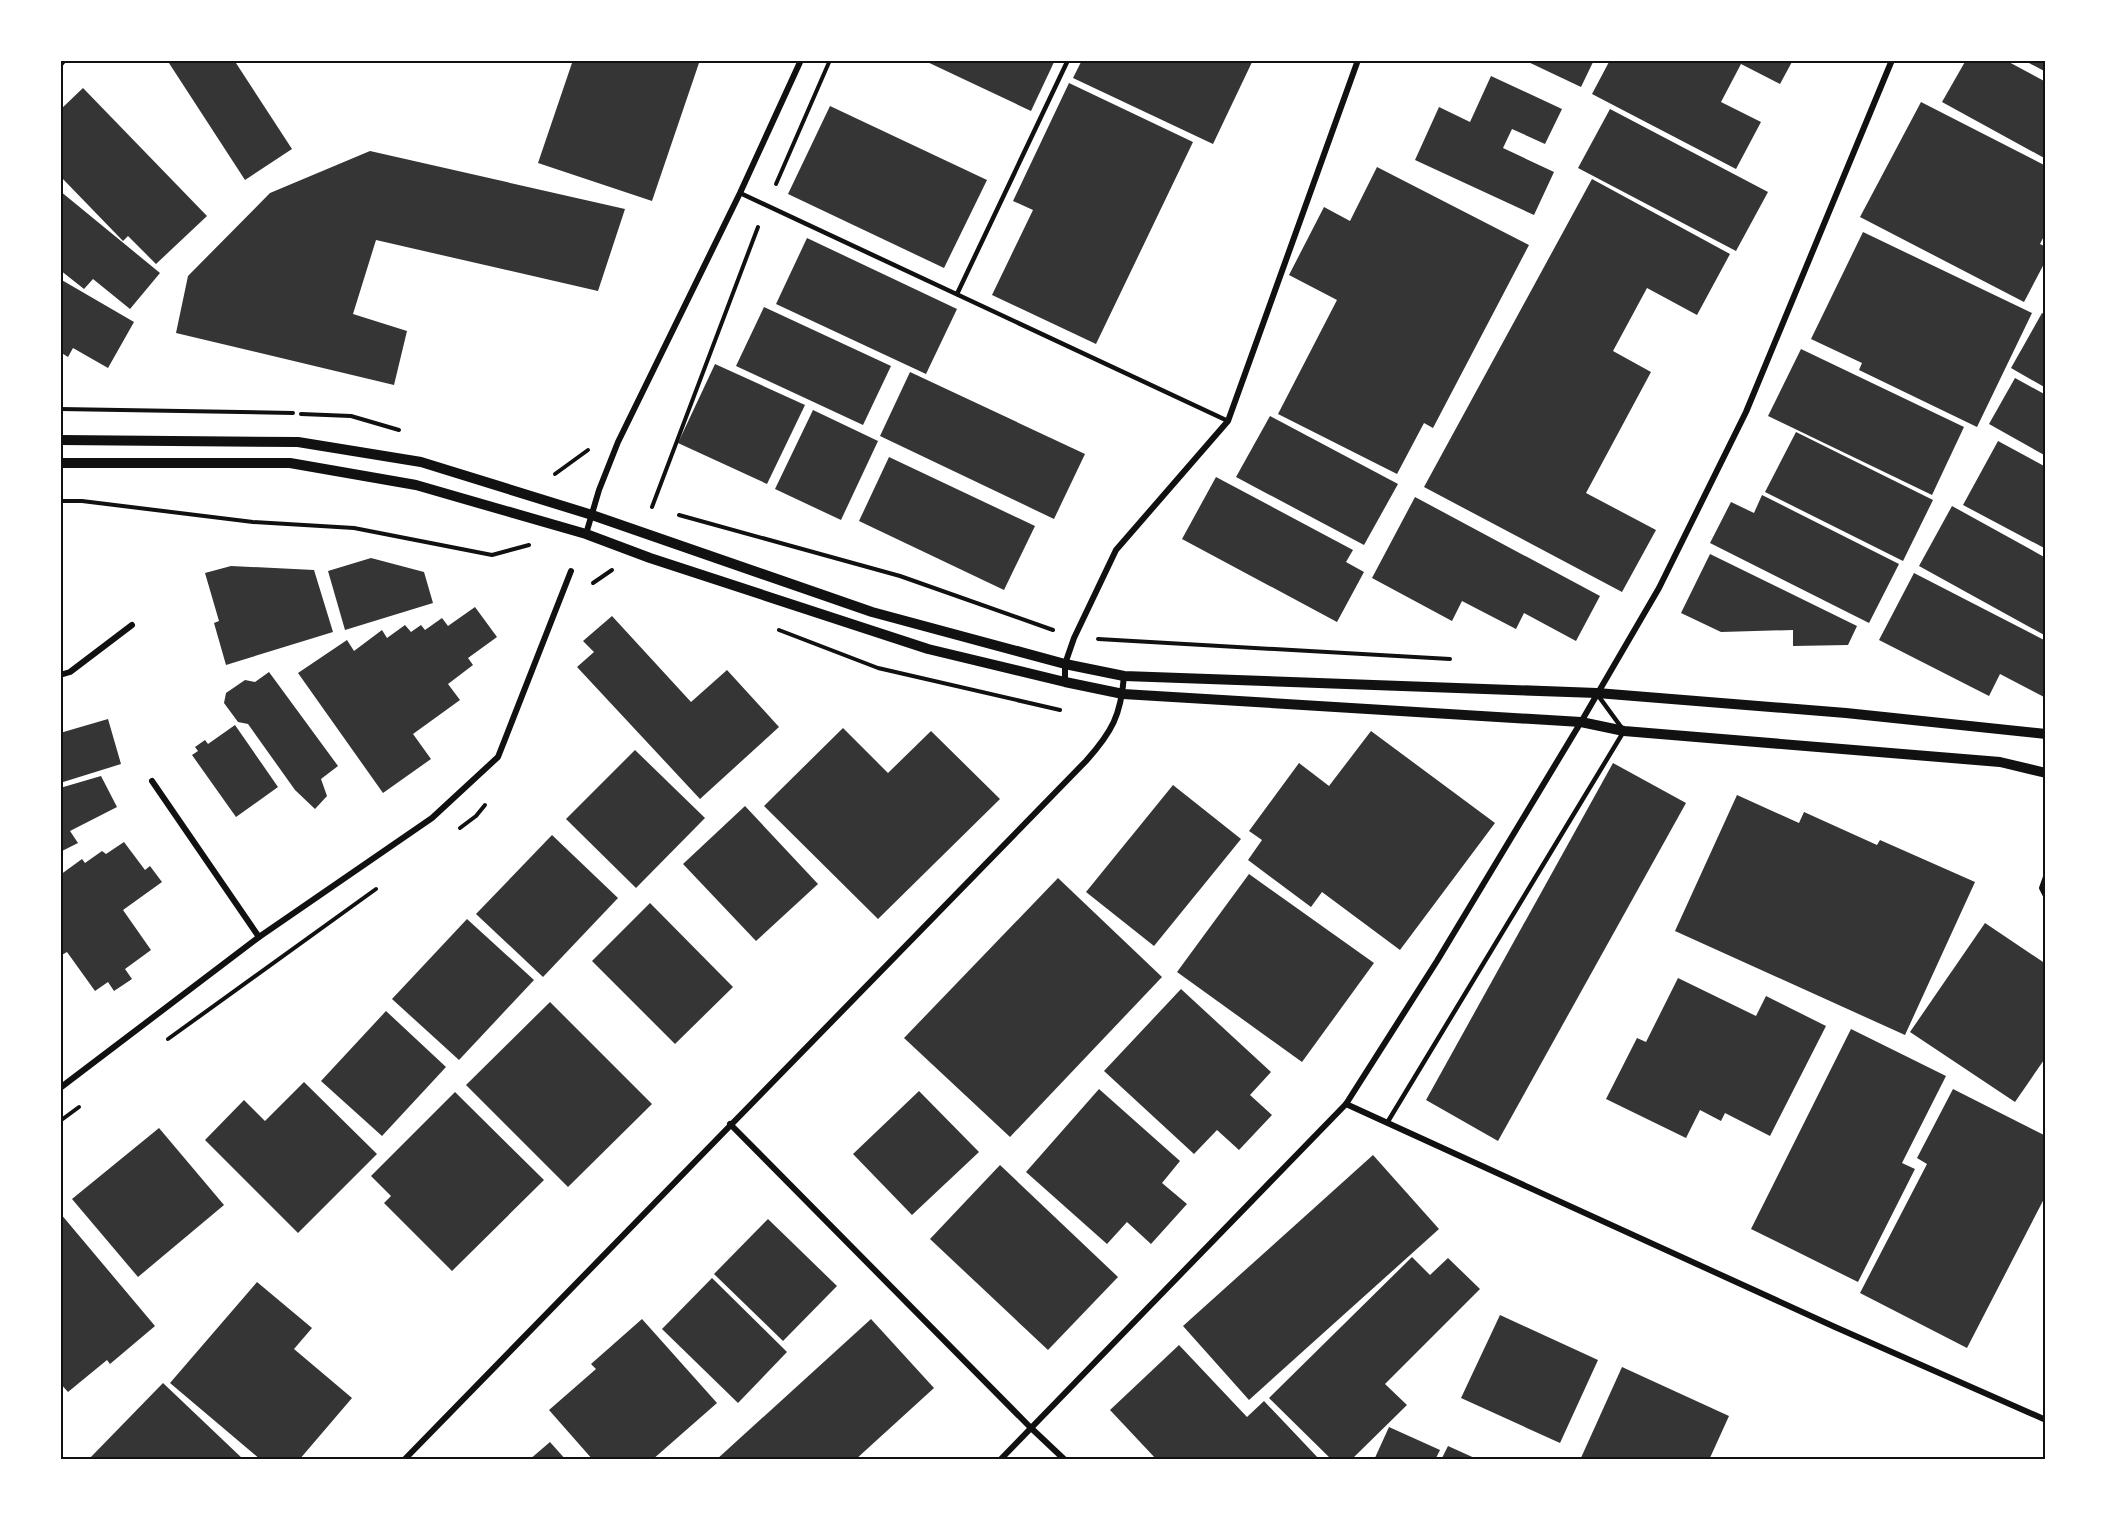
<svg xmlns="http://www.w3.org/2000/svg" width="2106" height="1520" font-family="Jost,sans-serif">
	<rect width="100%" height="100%" fill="#fff"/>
	<g fill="#353535">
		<path d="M167,60H234L292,149L245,180Z"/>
		<path d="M573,60H700L652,201L538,163Z"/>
		<path d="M923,60H1055L1031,111Z"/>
		<path d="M1082,60H1253L1213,144L1073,78Z"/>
		<path d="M1524,60H1594L1581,87Z"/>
		<path d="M1610,60H1793L1780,84L1741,64L1721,102L1761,122L1736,169L1592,94Z"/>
		<path d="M1966,60H2005L2046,82V159L1942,102Z"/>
		<path d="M2031,60H2046V72L2029,63Z"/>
		<path d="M1491,76L1562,109L1545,144L1512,129L1503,148L1554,172L1534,215L1415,160L1439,107L1470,122Z"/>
		<path d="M1069,83L1193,142L1096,344L992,295L1033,210L1013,201Z"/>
		<path d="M83,88L207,216L156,264L128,236L123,241L60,176V110Z"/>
		<path d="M1921,102L2046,166V232L2040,244L2046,247V260L2024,302L1860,217Z"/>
		<path d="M830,106L987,180L944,268L788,194Z"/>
		<path d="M1610,109L1768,192L1736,251L1578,168Z"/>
		<path d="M370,151L625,209L598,291L376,240L353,314L407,331L394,385L176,333L188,276L270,193Z"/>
		<path d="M1377,167L1529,245L1433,428L1424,423L1397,474L1278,414L1337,300L1289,275L1324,207L1350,221Z"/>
		<path d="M1592,179L1730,254L1697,315L1647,288L1613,351L1651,372L1586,493L1656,530L1622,592L1424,487Z"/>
		<path d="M60,191L160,273L130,309L93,279L84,289L60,270Z"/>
		<path d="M1863,232L2032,313L1977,427L1859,370L1862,363L1811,339Z"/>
		<path d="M807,238L957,309L926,374L776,304Z"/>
		<path d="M60,279L134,322L108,368L73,348L68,357L60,352Z"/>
		<path d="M764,307L891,366L863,425L736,366Z"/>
		<path d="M2042,313L2046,315V388L2011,368Z"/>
		<path d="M1801,349L1964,427L1932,495L1768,416Z"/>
		<path d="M715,364L805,405L767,484L678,443Z"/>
		<path d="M910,372L1085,454L1054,519L880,436Z"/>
		<path d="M2015,378L2046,395V456L1989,424Z"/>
		<path d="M813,410L878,441L841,520L775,489Z"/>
		<path d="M1270,416L1398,484L1364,545L1236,477Z"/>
		<path d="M1796,432L1933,500L1903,561L1765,492Z"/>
		<path d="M1998,441L2046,467V549L1963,505Z"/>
		<path d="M889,457L1035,526L1004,590L859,521Z"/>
		<path d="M1216,477L1353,550L1346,562L1364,572L1337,622L1182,539Z"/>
		<path d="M1762,495L1899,564L1869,623L1710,543L1731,502L1754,513Z"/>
		<path d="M1415,497L1600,596L1576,641L1524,613L1516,629L1462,601L1452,621L1372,578Z"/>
		<path d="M1952,506L2046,558V636L1919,566Z"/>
		<path d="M1710,554L1857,626L1848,645L1793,646V630L1721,632L1681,613Z"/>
		<path d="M371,558L424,572L433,603L345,630L328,571Z"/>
		<path d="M231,566L314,570L333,632L226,665L214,623L219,621L205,573Z"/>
		<path d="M1914,573L2046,641V698L2000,674L1989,696L1879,640Z"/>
		<path d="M475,607L497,637L468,658L473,665L448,684L460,700L413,734L431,759L383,793L298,673L347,640L354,651L382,630L387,638L405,625L411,632L421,625L425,630L442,618L448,626Z"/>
		<path d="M612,616L691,702L727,670L779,727L700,799L577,667L594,652L583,641Z"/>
		<path d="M269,672L338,766L321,779L327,796L315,809L295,790L248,724L238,722L224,703L226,693L245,680L255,682Z"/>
		<path d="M108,719L121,764L60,783V733Z"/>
		<path d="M235,725L278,787L236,817L192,755L198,751L195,747L205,740L208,744Z"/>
		<path d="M843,728L888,773L931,731L1000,799L878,919L764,806Z"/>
		<path d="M1371,731L1495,823L1400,950L1322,892L1311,907L1248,860L1262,840L1249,831L1299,763L1329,786Z"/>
		<path d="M635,750L705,818L636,888L566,819Z"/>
		<path d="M1613,763L1686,803L1498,1141L1426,1100Z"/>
		<path d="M101,776L117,807L70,831L78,843L60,852V788Z"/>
		<path d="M1173,785L1241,839L1154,946L1086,892Z"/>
		<path d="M1737,795L1799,823L1804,812L1877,845L1880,840L1975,882L1905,1035L1675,931Z"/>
		<path d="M745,806L818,884L756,941L683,864Z"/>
		<path d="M552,835L618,898L543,977L476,914Z"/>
		<path d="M124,842L145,870L150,866L162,882L123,910L151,950L125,969L132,979L114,991L108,982L95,991L67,952L60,956V875L82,859L85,863L102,851L106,854Z"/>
		<path d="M1249,874L1374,963L1302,1062L1177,972Z"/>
		<path d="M1058,878L1162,977L1010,1137L904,1038Z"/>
		<path d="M650,903L733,987L675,1044L592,961Z"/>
		<path d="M467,919L534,980L459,1060L392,999Z"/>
		<path d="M1985,923L2046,964V1057L2015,1102L1910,1032Z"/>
		<path d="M1678,978L1756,1016L1766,996L1826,1026L1770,1136L1725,1113L1721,1121L1700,1110L1686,1138L1606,1099L1637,1038L1646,1042Z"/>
		<path d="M1181,989L1271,1072L1250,1095L1272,1115L1239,1150L1217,1130L1194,1154L1104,1071Z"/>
		<path d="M550,1002L652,1104L568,1187L466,1085Z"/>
		<path d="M386,1011L446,1067L382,1136L321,1081Z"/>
		<path d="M1851,1029L1946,1076L1902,1163L1915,1169L1858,1282L1751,1229Z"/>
		<path d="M304,1082L377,1154L298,1233L205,1140L244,1100L265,1121Z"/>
		<path d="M1099,1089L1180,1161L1162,1183L1187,1204L1151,1244L1127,1222L1107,1244L1026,1172Z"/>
		<path d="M1953,1089L2046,1136V1195L1967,1348L1860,1293L1927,1164L1917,1158Z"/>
		<path d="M919,1091L979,1152L912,1215L853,1154Z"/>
		<path d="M455,1092L544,1180L452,1271L384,1203L391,1196L371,1176Z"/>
		<path d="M159,1128L224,1205L138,1277L72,1199Z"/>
		<path d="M1373,1155L1439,1229L1249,1400L1183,1326Z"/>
		<path d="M1000,1165L1118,1277L1048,1350L930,1239Z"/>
		<path d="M60,1213L155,1326L110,1364L107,1360L68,1392L60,1383Z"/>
		<path d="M768,1219L837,1286L783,1341L714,1274Z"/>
		<path d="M1412,1257L1430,1275L1448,1258L1480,1289L1385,1384L1407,1405L1351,1460H1332L1269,1398Z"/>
		<path d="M712,1278L787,1352L738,1403L662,1329Z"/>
		<path d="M257,1282L312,1328L294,1349L352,1398L299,1460H261L170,1383Z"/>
		<path d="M1500,1315L1598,1360L1560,1443L1461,1398Z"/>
		<path d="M642,1319L717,1403L652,1460H593L549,1410L596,1369L591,1364Z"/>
		<path d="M871,1319L934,1388L855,1460H716Z"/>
		<path d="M1179,1345L1247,1417L1264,1401L1320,1460H1157L1110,1410Z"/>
		<path d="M1622,1367L1729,1416L1709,1460H1580Z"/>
		<path d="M163,1383L244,1460H88Z"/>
		<path d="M1389,1427L1440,1450L1435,1460H1374Z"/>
		<path d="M550,1442L566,1460H529Z"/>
		<path d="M1448,1446L1479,1460H1441Z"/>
	</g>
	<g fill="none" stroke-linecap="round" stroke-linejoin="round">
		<g stroke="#111" stroke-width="4">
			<path d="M60,66L65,60"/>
			<path d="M776,184L830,60"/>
			<path d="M60,409L293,413"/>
			<path d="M301,414L351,416L399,430"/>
			<path d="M555,474L588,450"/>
			<path d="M60,501H82L253,522L354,528L492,555L529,545"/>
			<path d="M652,507L758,227"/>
			<path d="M679,515L900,576L1053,630"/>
			<path d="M593,583L612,570"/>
			<path d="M779,630L878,668L1060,710"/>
			<path d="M1098,639L1450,659"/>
			<path d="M460,828L476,816L485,805"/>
			<path d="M2046,874L2041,888L2046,898"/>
			<path d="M168,1039L376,889"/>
			<path d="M60,1121L79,1107"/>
		</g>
		<g stroke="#111" stroke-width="4.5">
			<path d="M740,193L1228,421"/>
			<path d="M957,294L1068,60"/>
			<path d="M1387,1123L1624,731L1597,694"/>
		</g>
		<g stroke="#111" stroke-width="6">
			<path d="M586,534L599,490L618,442L740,193L801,60"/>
			<path d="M60,675L70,672L132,625"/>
			<path d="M1065,682V664L1074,638L1116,550L1228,421L1358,60"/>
			<path d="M152,781L259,937"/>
			<path d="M60,1088L259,937L432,818L498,757L571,571"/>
			<path d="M1346,1104L1835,1327L2046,1420"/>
			<path d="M730,1124L1030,1427L1065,1460"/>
			<path d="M404,1460L1086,761C1112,732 1121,715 1124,676"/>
			<path d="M1000,1460L1346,1104L1437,961L1581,722L1659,588L1746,412L1892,60"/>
		</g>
		<g stroke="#111" stroke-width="10">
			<path d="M60,440L298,442L421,462L592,515L872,612L1065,664L1124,676L1597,693L1846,713L2046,734"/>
			<path d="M60,463H290L416,485L586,534L650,558L928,649L1065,682L1123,694L1581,722L1624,731L2000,762L2046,773"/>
		</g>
	</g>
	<rect width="2106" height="1520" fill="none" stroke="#ffffff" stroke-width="123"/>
	<rect x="62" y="62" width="1982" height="1396" fill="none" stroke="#111" stroke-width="2"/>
</svg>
